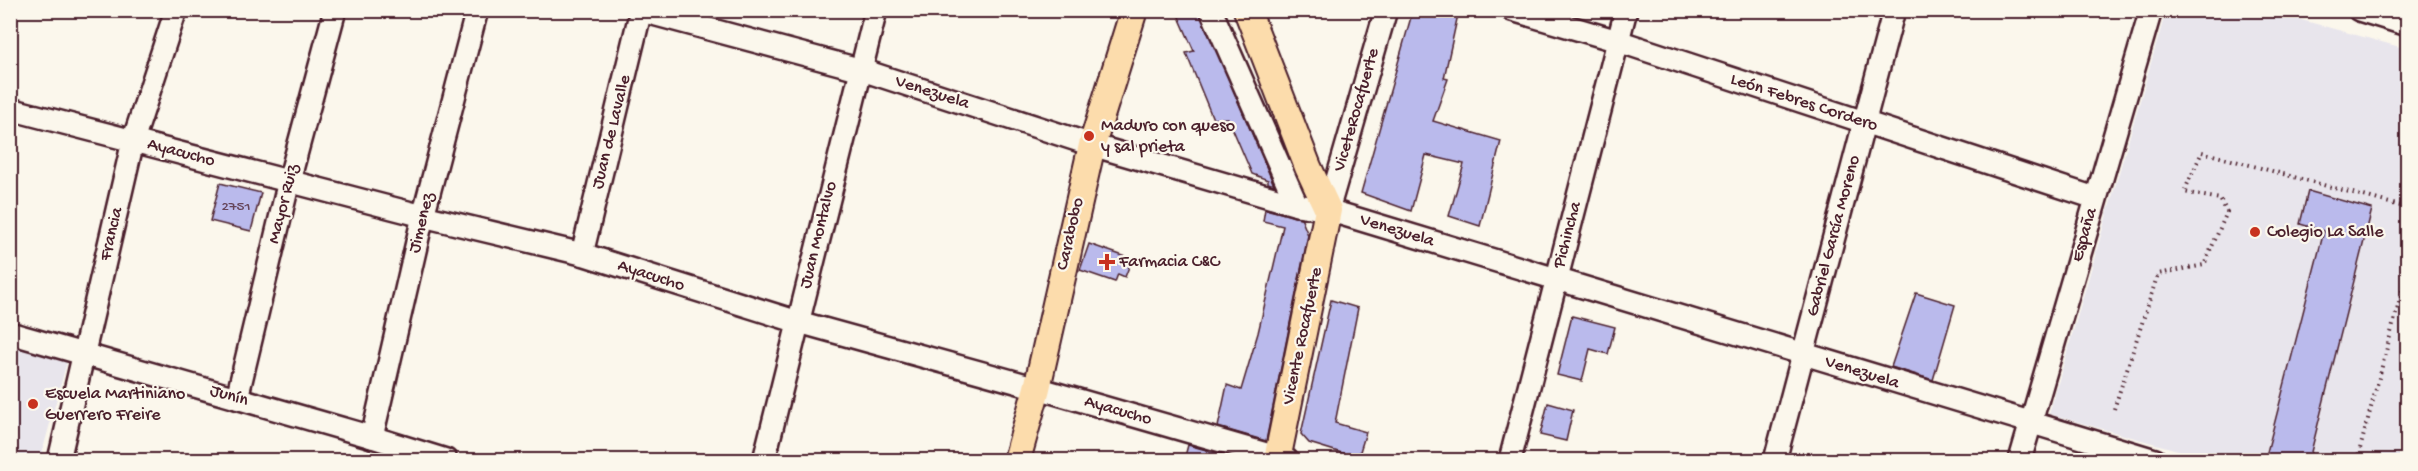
<svg xmlns="http://www.w3.org/2000/svg" width="2418" height="471" font-family="'Gochi Hand',sans-serif">
	<rect width="100%" height="100%" fill="#fbf7ec"/>
	<filter id="ink" filterUnits="userSpaceOnUse"><feTurbulence type="fractalNoise" baseFrequency=".0167" numOctaves="2"/><feDisplacementMap in="SourceGraphic" scale="12" xChannelSelector="R" yChannelSelector="G"/><feConvolveMatrix kernelMatrix="1 2 1 2 8 2 1 2 1" color-interpolation-filters="sRGB"/></filter>
	<g filter="url(#ink)">
		<g fill="#e8e5ec">
			<path d="M2166,11H2269L2407,49V460H2213L2049,414Z"/>
			<path d="M10,330L71,347L40,460H11Z"/>
		</g>
		<g fill="#babaec" stroke="#4a1f2b" stroke-width="1.5">
			<path d="M1176,10H1199L1274,185L1268,183V180L1252,174L1228,118L1213,119L1186,53L1194,51Z"/>
			<path d="M1413,10H1459L1444,78L1448,79L1433,121L1501,141L1480,226L1449,216L1464,164L1426,155L1411,211L1361,193Z"/>
			<path d="M220,183L261,193L251,231L210,221Z"/>
			<path d="M2308,191L2372,209L2309,460H2265L2324,231L2300,224Z"/>
			<path d="M1265,209L1301,218L1308,235L1266,441L1218,427L1227,385L1241,390L1258,333L1283,226L1263,221Z"/>
			<path d="M1089,244L1132,259L1125,277L1118,274L1115,282L1080,270Z"/>
			<path d="M1916,293L1955,305L1933,380L1891,367Z"/>
			<path d="M1331,300L1358,308L1335,423L1366,432L1358,458L1309,443L1301,434Z"/>
			<path d="M1572,316L1615,327L1608,354L1590,349L1582,381L1557,375Z"/>
			<path d="M1548,403L1573,410L1566,441L1540,435Z"/>
			<path d="M1188,445L1243,460H1184Z"/>
		</g>
		<g fill="none" stroke-linecap="round" stroke-linejoin="round">
			<g stroke="#4a1f2b" stroke-width="26">
				<g id="minor">
					<path d="M638,10L862,70L1092,145L1297,205L1328,210L2155,460"/>
					<path d="M1211,10L1297,205"/>
					<path d="M1512,10L1618,41L2095,198"/>
					<path d="M2359,10L2408,25"/>
					<path d="M10,109L423,216L582,254L795,321L1037,388L1287,460"/>
					<path d="M1328,210L1386,10"/>
					<path d="M582,254L641,10"/>
					<path d="M10,333L372,437L446,460"/>
					<path d="M237,398L289,181L335,10"/>
					<path d="M372,437L423,216L477,10"/>
					<path d="M59,460L133,141L176,10"/>
					<path d="M764,460L876,10"/>
					<path d="M1510,460L1626,10"/>
					<path d="M1775,460L1894,10"/>
					<path d="M2020,460L2151,10"/>
				</g>
			</g>
			<g stroke="#4a1f2b" stroke-width="30">
				<g id="major">
					<path d="M1247,10L1308,167L1328,210L1277,460"/>
					<path d="M1017,460L1037,388L1092,145L1134,10"/>
				</g>
			</g>
			<g stroke="#4a1f2b" stroke-width="4" stroke-dasharray="1.5 4.5" stroke-linecap="butt">
				<path d="M2114,409L2158,274L2204,265L2227,212L2220,199L2184,192L2202,152L2408,208"/>
				<path d="M2357,460L2408,269"/>
			</g>
			<use href="#minor" stroke="#fbf7ec" stroke-width="21"/>
			<use href="#major" stroke="#fcdcac" stroke-width="26"/>
		</g>
	</g>
	<g fill="#c8321e" stroke="#fbf7ec" stroke-width="2">
		<circle cx="1089" cy="136" r="6"/>
		<circle cx="2255" cy="232" r="6"/>
		<path d="M1104 253h6v6h6v6h-6v6h-6v-6h-6v-6h6z"/>
		<circle cx="33" cy="404" r="6"/>
	</g>
	<g text-anchor="middle" dominant-baseline="central" stroke-width="4.5" stroke-linejoin="round" paint-order="stroke">
		<g font-size="15" fill="#66465b">
			<text x="236" y="207">2751</text>
		</g>
		<g font-size="18" fill="#4a1f2b" stroke="#fbf7ec">
			<text transform="translate(932 93) rotate(18)">Venezuela</text>
			<text transform="translate(1804 103) rotate(18)">León Febres Cordero</text>
			<text transform="translate(1357 110) rotate(-74)">ViceteRocafuerte</text>
			<text transform="translate(612 132) rotate(-76)">Juan de Lavalle</text>
			<text transform="translate(181 153) rotate(15)">Ayacucho</text>
			<text transform="translate(284 204) rotate(-76)">Mayor Ruiz</text>
			<text transform="translate(422 223) rotate(-76)">Jimenez</text>
			<text transform="translate(1397 231) rotate(17)">Venezuela</text>
			<text transform="translate(112 234) rotate(-77)">Francia</text>
			<text transform="translate(1071 234) rotate(-77)">Carabobo</text>
			<text transform="translate(819 235) rotate(-76)">Juan Montalvo</text>
			<text transform="translate(1568 235) rotate(-75)">Pichincha</text>
			<text transform="translate(2085 235) rotate(-74)">España</text>
			<text transform="translate(1834 236) rotate(-75)">Gabriel García Moreno</text>
			<text transform="translate(651 276) rotate(18)">Ayacucho</text>
			<text transform="translate(1303 336) rotate(-78)">Vicente Rocafuerte</text>
			<text transform="translate(1862 373) rotate(17)">Venezuela</text>
			<text transform="translate(229 396) rotate(16)">Junín</text>
			<text transform="translate(1118 411) rotate(16)">Ayacucho</text>
		</g>
		<g font-size="18" fill="#4a1f2b" stroke="#fbf7ec" text-anchor="start">
			<text x="1101" y="126">Maduro con queso<tspan x="1101" dy="21">y sal prieta</tspan></text>
			<text x="2267" y="232">Colegio La Salle</text>
			<text x="1119" y="262">Farmacia C&amp;C</text>
			<text x="45" y="394">Escuela Martiniano<tspan x="45" dy="21">Guerrero Freire</tspan></text>
		</g>
	</g>
	<rect width="2418" height="471" fill="none" stroke="#fbf7ec" stroke-width="36"/>
	<rect x="18" y="18" width="2382" height="435" fill="none" stroke="#4a1f2b" stroke-width="2" filter="url(#ink)"/>
</svg>
